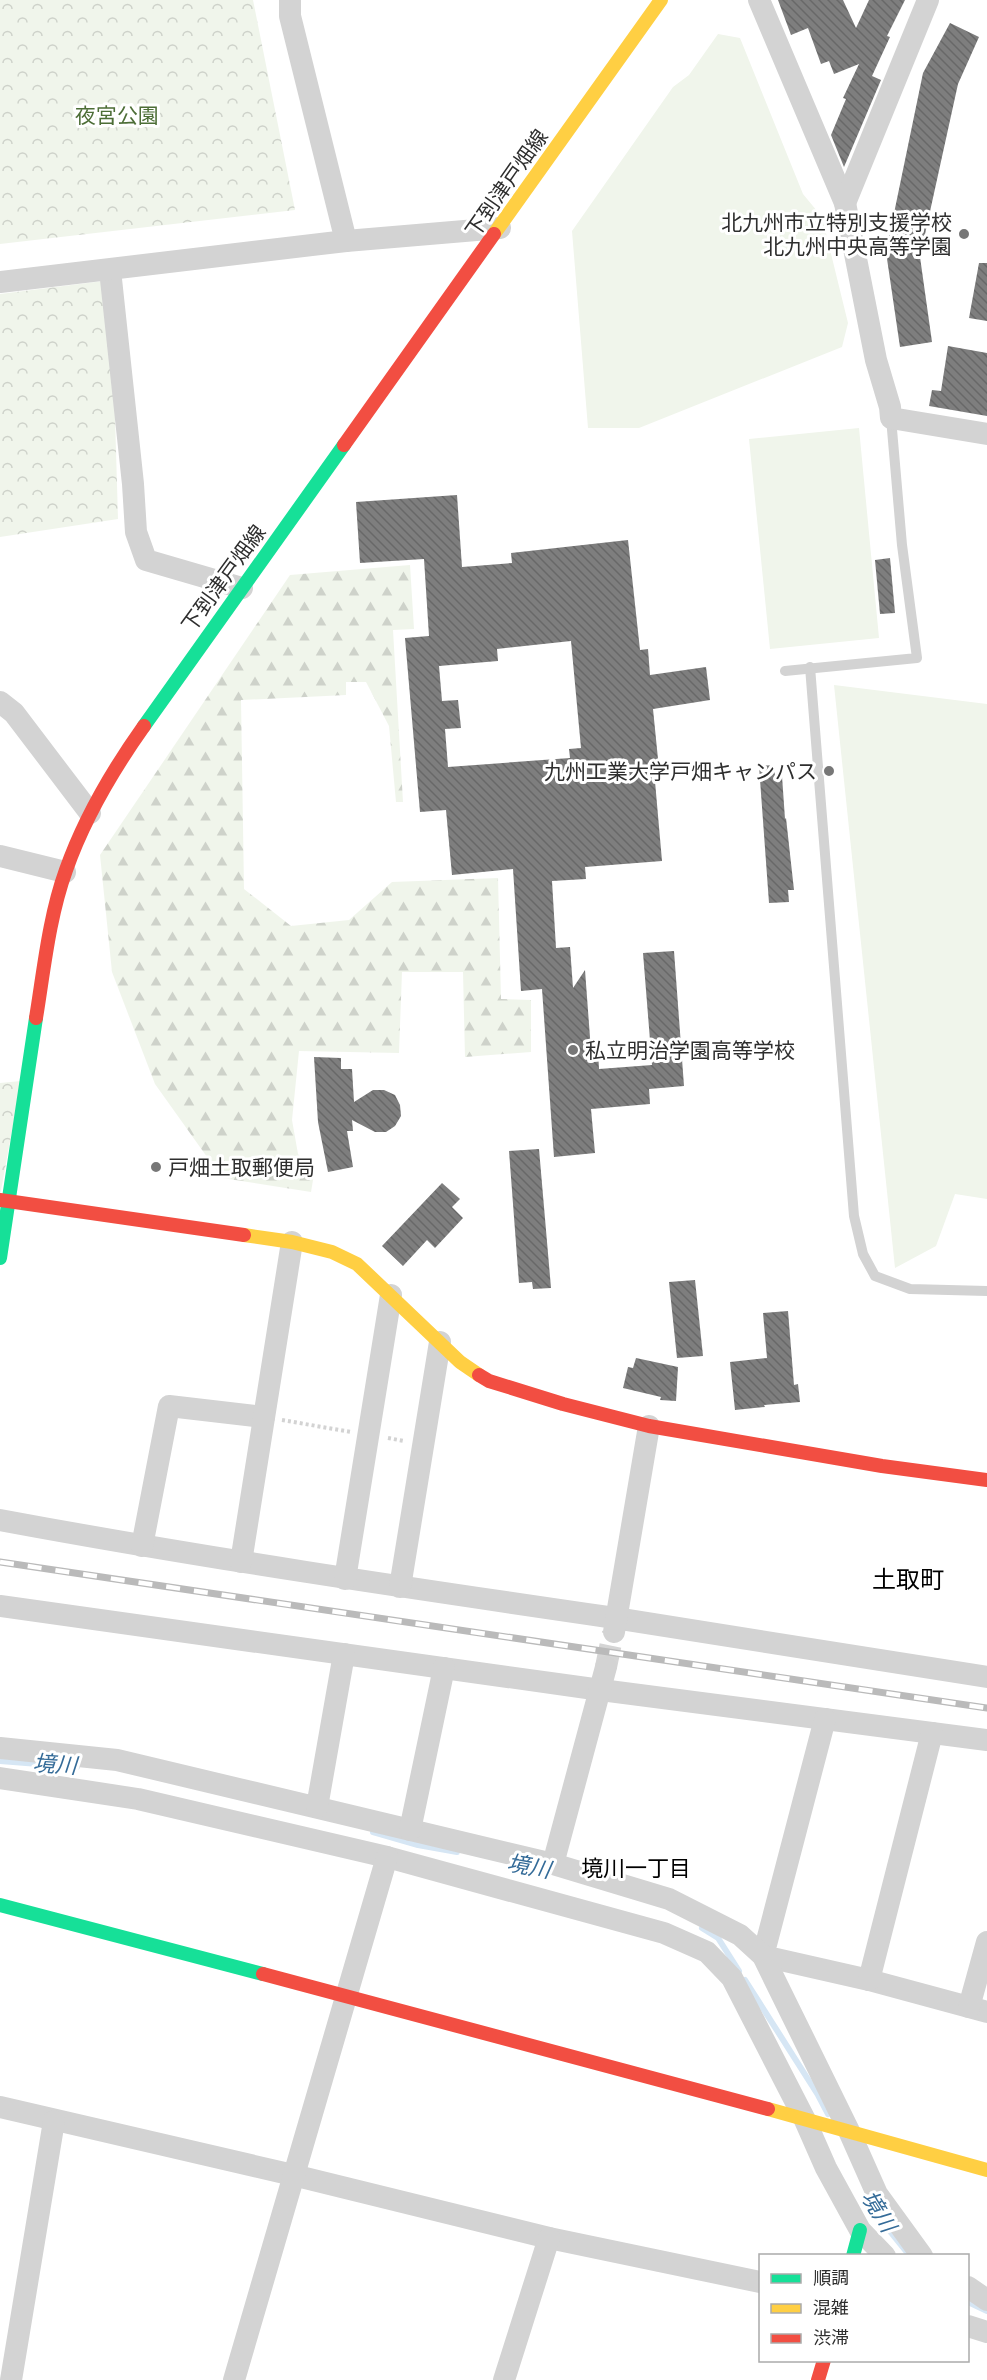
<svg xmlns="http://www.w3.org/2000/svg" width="987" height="2380" font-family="Mulish,'Noto Sans JP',sans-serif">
	<defs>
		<pattern id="forest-firs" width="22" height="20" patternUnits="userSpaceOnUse" patternTransform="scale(1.5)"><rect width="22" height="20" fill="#f0f5eb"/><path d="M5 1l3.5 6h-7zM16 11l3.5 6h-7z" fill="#ced2ca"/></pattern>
		<pattern id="park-crowns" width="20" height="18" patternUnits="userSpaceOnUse" patternTransform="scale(1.5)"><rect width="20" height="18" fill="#f0f5eb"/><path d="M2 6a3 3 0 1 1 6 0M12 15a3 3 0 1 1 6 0" fill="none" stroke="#ced2ca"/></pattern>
		<pattern id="building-back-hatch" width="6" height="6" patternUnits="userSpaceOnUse" patternTransform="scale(1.5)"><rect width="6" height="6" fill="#7e7e7e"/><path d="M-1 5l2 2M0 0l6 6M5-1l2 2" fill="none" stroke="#686868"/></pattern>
	</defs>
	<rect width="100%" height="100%" fill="#fff"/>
	<g fill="#f0f5eb">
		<path d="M718,34L740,38L803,194L822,217L848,323L842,347L639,428H588L572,231L673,87L689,75Z"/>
		<path d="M859,428L879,638L770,649L749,439Z"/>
		<path d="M834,685L987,704V1199L955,1194L936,1246L895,1268Z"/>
	</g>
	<path fill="url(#forest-firs)" d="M410,565L414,629L393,630L403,802H396L389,726L366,682H346V695L241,700L244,889L291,926L349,920L392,882L498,878L501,999L531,1000V1052L465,1057L463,972H402L399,1053L299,1051L292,1120L298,1154L314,1174L311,1192L222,1178L155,1084L112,972L100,855L290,575Z"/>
	<g fill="url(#park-crowns)">
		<path d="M0,0H253L295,210L0,244Z"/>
		<path d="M111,280L118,519L0,537V294Z"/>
		<path d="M21,1081L0,1196V1083Z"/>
	</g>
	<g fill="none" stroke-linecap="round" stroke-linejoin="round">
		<g stroke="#d6e6f4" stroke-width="6">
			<path d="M0,1761L77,1767"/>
			<path d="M373,1832L418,1845L457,1852"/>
			<path d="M702,1928L718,1938L739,1971"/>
			<path d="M745,1980L818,2095L828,2114"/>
			<path d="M874,2207L881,2220L906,2251"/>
			<path d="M968,2302L987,2311"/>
		</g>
	</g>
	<g fill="url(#building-back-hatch)" fill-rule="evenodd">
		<path d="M778,0H843L856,28L869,0H905L887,36L890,37L872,76L881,80L844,167L831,135L846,99L843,98L859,64L834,74L829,61L821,64L808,28L791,35Z"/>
		<path d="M950,23L979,37L958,84L920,257L932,342L900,347L886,252L923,73Z"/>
		<path d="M979,263H987V321L969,318Z"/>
		<path d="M948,346L987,353V416L929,406L932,390L941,391Z"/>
		<path d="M457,495L462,567L512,563L511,553L628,540L640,650L648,649L650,675L706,667L710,700L653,709L659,769L654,770L662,861L585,867L586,879L552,881L556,948L570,947L573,988L585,970L591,1051L598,1050L599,1069L652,1065L643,953L674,951L684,1086L649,1089L650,1104L591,1109L595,1153L554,1157L542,989L521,991L513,869L452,875L446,810L420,812L405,638L429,636L424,559L360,563L356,502ZM571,641L581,748L569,749L570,758L448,767L445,729L461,728L458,700L442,701L439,666L498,661L497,649Z"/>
		<path d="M890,558L895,613L880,614L875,560Z"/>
		<path d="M774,765L775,777L782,776L785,819L786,818L794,890H788L789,902L769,903L759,766Z"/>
		<path d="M314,1057L341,1058V1069H352L354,1102L373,1090H384L395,1095L400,1105L401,1116L395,1126L386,1132H375L352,1120L353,1131H347L353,1167L328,1172L318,1122Z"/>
		<path d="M539,1149L551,1288L533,1289L532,1282L519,1283L509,1151Z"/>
		<path d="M442,1183L460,1199L452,1207L463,1218L435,1248L427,1240L403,1266L382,1246Z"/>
		<path d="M695,1280L703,1356L677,1358L669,1282Z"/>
		<path d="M788,1311L794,1385L798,1384L800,1402L764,1405L765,1407L735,1410L730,1362L767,1358L763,1313Z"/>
		<path d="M636,1358L678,1367L676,1401L660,1400L661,1397L623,1388L628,1367L633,1368Z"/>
	</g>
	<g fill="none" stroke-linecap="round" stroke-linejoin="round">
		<path stroke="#d5d5d5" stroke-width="22" stroke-dasharray="22 11" stroke-linecap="butt" d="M606,1667L613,1633"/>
		<g stroke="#d3d3d3" stroke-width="4" stroke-dasharray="3 3" stroke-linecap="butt">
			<path d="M282,1420L351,1432"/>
			<path d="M388,1438L404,1441"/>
		</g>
		<g stroke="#d3d3d3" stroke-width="10">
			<path d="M810,667L854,1216L863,1254L875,1276L910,1289L987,1291"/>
			<path d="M785,671L917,658L902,545L891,418"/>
		</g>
		<g stroke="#d3d3d3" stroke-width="22">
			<path d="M290,0V16L346,241"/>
			<path d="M759,0L845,203L876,360L890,407L891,418L987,434"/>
			<path d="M845,203L928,0"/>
			<path d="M110,270L133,484L136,532L146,560L242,588"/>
			<path d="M0,282L346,241L500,228"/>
			<path d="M0,702L14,713L90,813"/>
			<path d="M0,856L65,872"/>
			<path d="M0,1520C204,1558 409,1588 615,1618C739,1637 863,1657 987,1677"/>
			<path d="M142,1546L169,1406L264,1417"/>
			<path d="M241,1562L292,1242"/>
			<path d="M345,1579L391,1295"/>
			<path d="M400,1587L440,1342"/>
			<path d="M0,1606L601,1690L987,1740"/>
			<path d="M614,1632L649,1426"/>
			<path d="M825,1719L763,1956L869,1980L987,2012"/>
			<path d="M0,1748L117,1760L553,1864L669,1899L740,1935L763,1956L849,2131L877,2194L922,2256"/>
			<path d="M0,1778L138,1799L387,1857L664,1933L707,1952L732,1978L804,2118L826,2168L860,2230L885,2256"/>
			<path d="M317,1807L344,1654"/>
			<path d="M410,1830L444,1668"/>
			<path d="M553,1864L606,1667"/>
			<path d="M869,1980L932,1733"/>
			<path d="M969,2007L987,1942"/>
			<path d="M0,2107L293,2175L549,2238L760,2282"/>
			<path d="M968,2287L987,2300"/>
			<path d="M968,2326L987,2332"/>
			<path d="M11,2380L54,2121"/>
			<path d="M234,2380L387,1857"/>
			<path d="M504,2380L549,2238"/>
		</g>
		<g stroke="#16e098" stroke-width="14">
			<path d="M144,726L344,445"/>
			<path d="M0,1258L36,1018"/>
			<path d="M0,1905L263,1974"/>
			<path d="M853,2256L860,2230"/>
		</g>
		<g stroke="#ffcf43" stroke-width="14">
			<path d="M494,234L661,0"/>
			<path d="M244,1235L292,1242L332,1252L357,1264L460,1362L479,1375"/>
			<path d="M768,2109L987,2170"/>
		</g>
		<g stroke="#f24e42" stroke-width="14">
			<path d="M344,445L494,234"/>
			<path d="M36,1018C44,969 49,917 66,870C84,819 112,771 144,726"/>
			<path d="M0,1200L244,1235"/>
			<path d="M479,1375L489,1381L563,1404L649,1426L882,1466L987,1480"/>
			<path d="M263,1974L768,2109"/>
			<path d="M818,2380L824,2360"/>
		</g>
		<g stroke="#bababa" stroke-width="7">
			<path id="rail" d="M0,1562L987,1708"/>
		</g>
		<use href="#rail" stroke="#fff" stroke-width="4.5" stroke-dasharray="14" stroke-linecap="butt"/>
	</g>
	<g fill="#777" stroke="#fff" stroke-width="2">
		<circle cx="964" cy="234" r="6"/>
		<circle cx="829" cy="771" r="6"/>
		<circle cx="573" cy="1050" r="6"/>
		<circle cx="156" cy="1167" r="6"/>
	</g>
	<g text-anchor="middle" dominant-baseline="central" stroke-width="6" stroke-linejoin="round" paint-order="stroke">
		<g font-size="21" fill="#4d6e37" stroke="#fff">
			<text x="117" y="115">夜宮公園</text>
		</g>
		<g font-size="21" fill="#2e2e2e" stroke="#fff">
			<text transform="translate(506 183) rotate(-55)">下到津戸畑線</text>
			<text transform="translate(223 578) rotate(-54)">下到津戸畑線</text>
		</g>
		<g font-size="21" fill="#2e2e2e" stroke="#fff" text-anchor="end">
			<text x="952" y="222">北九州市立特別支援学校<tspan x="952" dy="24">北九州中央高等学園</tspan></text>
			<text x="817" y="771">九州工業大学戸畑キャンパス</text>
			<text x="585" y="1050" text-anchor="start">私立明治学園高等学校</text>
			<text x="168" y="1167" text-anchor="start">戸畑土取郵便局</text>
		</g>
		<g font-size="22" font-style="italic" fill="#346b98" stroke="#fff">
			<text transform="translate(55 1764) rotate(4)">境川</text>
			<text transform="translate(529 1866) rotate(10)">境川</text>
			<text transform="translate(879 2211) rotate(58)">境川</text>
		</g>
		<g font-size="22" fill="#000" stroke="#fff">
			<text x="636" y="1868">境川一丁目</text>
		</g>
		<g font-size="24" fill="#000" stroke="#fff">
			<text x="908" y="1579">土取町</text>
		</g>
	</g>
	<rect x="759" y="2254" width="210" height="108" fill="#ffffff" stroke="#ababab" stroke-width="1.5"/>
	<rect x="771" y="2274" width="30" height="9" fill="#16e098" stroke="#ababab" stroke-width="1.5"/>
	<text x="813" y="2284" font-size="18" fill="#2e2e2e">順調</text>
	<rect x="771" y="2304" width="30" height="9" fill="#ffcf43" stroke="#ababab" stroke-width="1.5"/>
	<text x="813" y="2314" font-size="18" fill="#2e2e2e">混雑</text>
	<rect x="771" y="2334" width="30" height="9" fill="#f24e42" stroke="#ababab" stroke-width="1.5"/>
	<text x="813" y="2344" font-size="18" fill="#2e2e2e">渋滞</text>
</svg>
